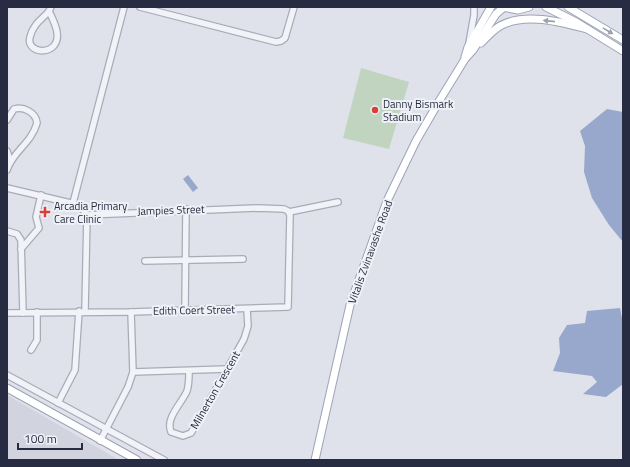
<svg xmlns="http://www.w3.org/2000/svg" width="630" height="467" font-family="'Titillium Web',sans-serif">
	<rect width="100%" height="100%" fill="#dfe2ea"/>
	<path fill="#d1d4df" d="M7,395L119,460H7Z"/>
	<path fill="#c1d4c0" d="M361,68L409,82L389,149L343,138Z"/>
	<g fill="#98a8cc">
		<path d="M607,109L623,112V242L609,225L592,198L584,172L585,146L580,131Z"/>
		<path d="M188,175L198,188L193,192L183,179Z"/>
		<path d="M620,308L623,323V384L606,397L583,394L597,382L592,376L553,371L560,353L559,338L567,325L585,323L587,311Z"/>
	</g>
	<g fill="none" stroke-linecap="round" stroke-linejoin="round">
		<g stroke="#a8abb8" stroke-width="8">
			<g id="minor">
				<path d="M140,7L276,42L281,41L285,38L294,7"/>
				<path d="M49,11C52,18 56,25 57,32C61,57 25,55 30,37C34,20 48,17 51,7"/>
				<path d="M469,43L474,15V7"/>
				<path d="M7,120L14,109C24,106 36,113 37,123C31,144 13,151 7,170"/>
				<path d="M7,151L10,160"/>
				<path d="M7,188L79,205L87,215L258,208L284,209L288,211L290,215L288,307L131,312L7,313"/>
				<path d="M73,203L124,7"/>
				<path d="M289,212L338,202"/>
				<path d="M7,231L17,234L21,240L23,313"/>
				<path d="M21,249L39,228L36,217L41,195"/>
				<path d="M145,261L243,259"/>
				<path d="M185,310L186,209"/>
				<path d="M85,311L87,215"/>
				<path d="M31,350L37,340V312"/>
				<path d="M189,371C189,377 189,385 187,391C182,403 165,418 171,432L183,436L191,433L194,428L244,339L248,326L247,309"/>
				<path d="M133,372L227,369"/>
				<path d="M7,375L164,460"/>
				<path d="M58,403L75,370L79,311"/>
				<path d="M100,441L128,387L133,372L131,312"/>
			</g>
		</g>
		<g stroke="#9ea3b6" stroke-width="9">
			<g id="major">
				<path d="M502,7L518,10L529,7"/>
				<path d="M546,7L576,22L623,51"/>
				<path d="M568,7L623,40"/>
				<path d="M481,43C487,37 493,30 500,26C525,12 561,22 587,29"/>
				<path d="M465,57L468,47L491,7"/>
				<path d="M7,388L137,460"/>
				<path d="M315,460L350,305L387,201L416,141L441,98L465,59L473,50L496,14L503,8"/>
			</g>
		</g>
		<use href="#minor" stroke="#f2f3f8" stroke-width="5.5"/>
		<use href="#major" stroke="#fff" stroke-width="7"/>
	</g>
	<defs><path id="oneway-solid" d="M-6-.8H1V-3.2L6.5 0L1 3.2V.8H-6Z"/></defs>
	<g fill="#9ea0aa">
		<use href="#oneway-solid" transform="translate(549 21) rotate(-174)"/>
		<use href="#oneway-solid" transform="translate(608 31) rotate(31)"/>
	</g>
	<g fill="#d83f3b" stroke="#eff1f7" stroke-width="1.5">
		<circle cx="375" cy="110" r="4"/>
		<path d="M43 206h4v4h4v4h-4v4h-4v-4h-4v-4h4z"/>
	</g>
	<g text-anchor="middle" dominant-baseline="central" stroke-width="4" stroke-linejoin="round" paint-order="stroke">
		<g font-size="11" fill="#272c42" stroke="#eff1f7" text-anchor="start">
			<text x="383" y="104">Danny Bismark<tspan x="383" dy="13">Stadium</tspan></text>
			<text x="54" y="206">Arcadia Primary<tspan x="54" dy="13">Care Clinic</tspan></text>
		</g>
		<g font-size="11" fill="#272c42" stroke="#eff1f7">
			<text transform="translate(171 210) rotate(-2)">Jampies Street</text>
			<text transform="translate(370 252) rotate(-70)">Vitalis Zvinavashe Road</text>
			<text transform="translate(194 310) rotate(-1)">Edith Coert Street</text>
			<text transform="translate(215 390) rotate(-60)">Milnerton Crescent</text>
		</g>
	</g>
	<rect width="630" height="467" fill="none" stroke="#272c42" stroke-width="16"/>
	<path d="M18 443v6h64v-6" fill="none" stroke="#272c42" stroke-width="2"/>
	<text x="24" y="443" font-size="12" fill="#272c42" stroke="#eff1f7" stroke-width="3" paint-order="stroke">100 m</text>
</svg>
